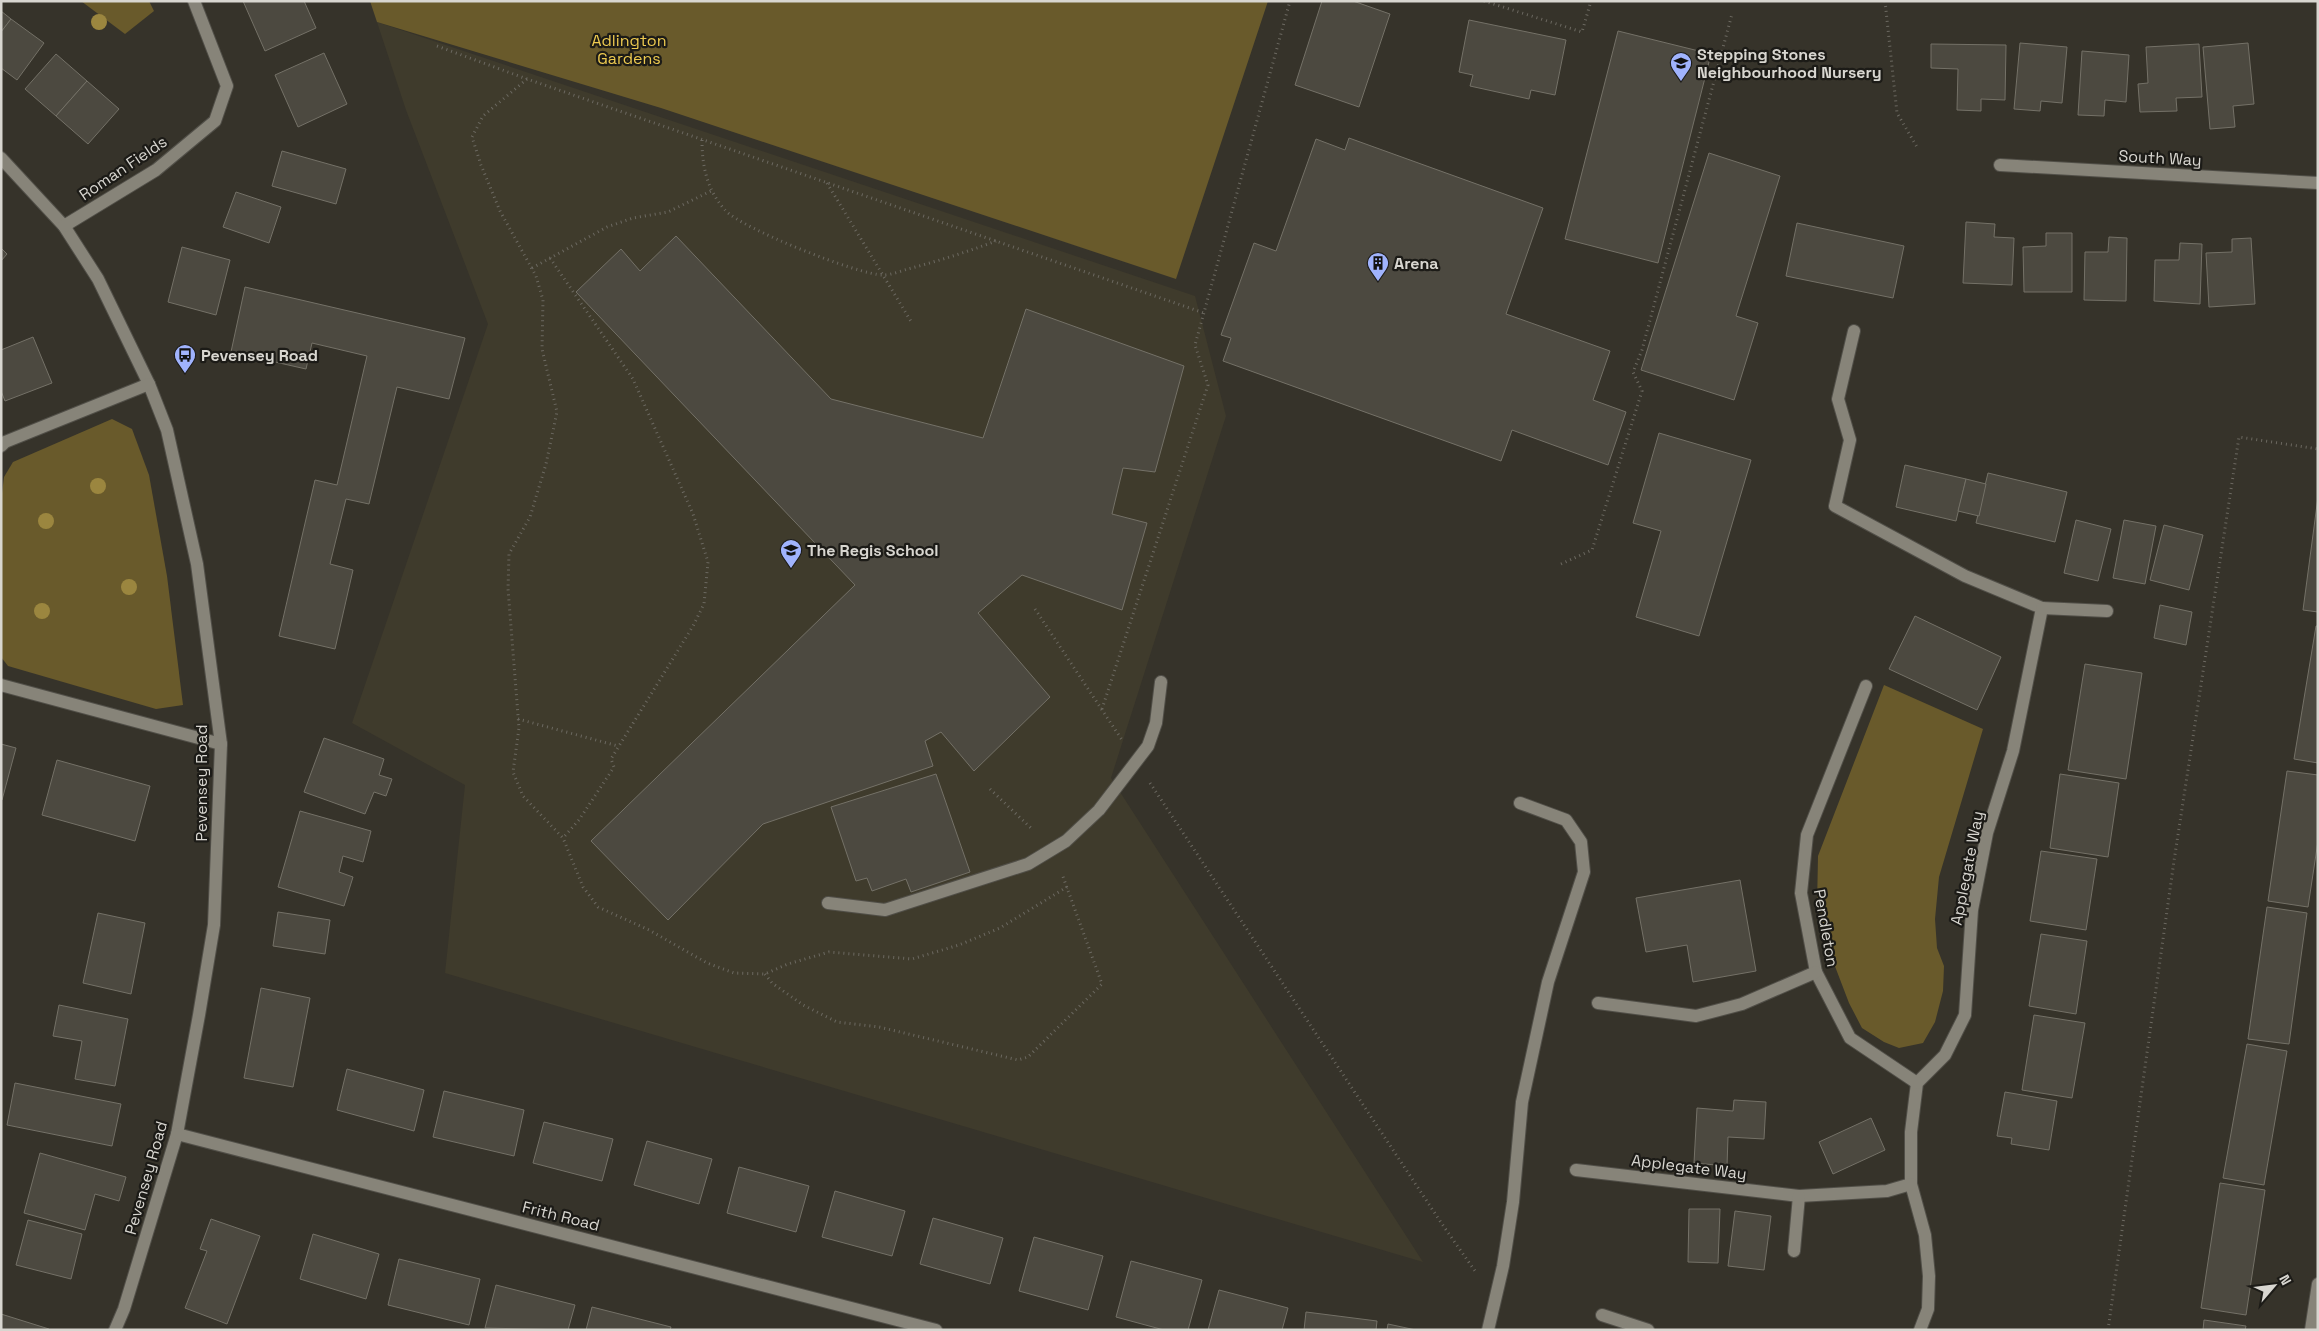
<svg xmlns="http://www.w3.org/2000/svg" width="2319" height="1331" font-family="'Space Grotesk',sans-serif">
	<rect width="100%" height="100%" fill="#36332a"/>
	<path fill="#3f3b2c" d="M377,22L1195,296L1226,416L1111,778L1423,1262L445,973L465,785L352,723L488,324L406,110Z"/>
	<g fill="#695a2b">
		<path d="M81,1H149L154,11L125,34Z"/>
		<path d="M370,1H1268L1176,279L661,108L377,22Z"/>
		<path d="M112,419L132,429L149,475L167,576L183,705L156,709L8,666L1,657V501L4,477L13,462Z"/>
		<path d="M1884,685L1983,729L1939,877L1935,919L1937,948L1944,966L1943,991L1935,1022L1923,1043L1899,1048L1884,1042L1862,1028L1849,1003L1828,948L1817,907L1818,856Z"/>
	</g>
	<g fill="#4c4940" stroke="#747167">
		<path d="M243,1H304L316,28L265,51Z"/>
		<path d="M1322,1H1353L1390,14L1359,107L1295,85Z"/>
		<path d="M1,11L11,19L1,32Z"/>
		<path d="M11,19L44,43L17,80L1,68V32Z"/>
		<path d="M1469,20L1566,40L1555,95L1531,90L1529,99L1470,86L1473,75L1459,72Z"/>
		<path d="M1618,31L1711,54L1658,263L1565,239Z"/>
		<path d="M2020,43L2067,47L2062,103L2041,101L2040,111L2014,109Z"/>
		<path d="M2248,43L2254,104L2233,106L2235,127L2210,129L2203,47Z"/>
		<path d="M1931,44L2006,45L2005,100L1981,99V111L1957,110L1958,69L1931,68Z"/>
		<path d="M2199,44L2202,97L2176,98L2177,111L2140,112L2138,84L2148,83L2146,47Z"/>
		<path d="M2082,51L2129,55L2126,102L2105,100L2104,116L2078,115Z"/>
		<path d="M324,53L347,104L298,127L275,75Z"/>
		<path d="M56,54L87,81L56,116L25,89Z"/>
		<path d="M87,81L119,109L88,144L56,116Z"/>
		<path d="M1349,138L1543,208L1506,314L1610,351L1593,400L1626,412L1608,465L1512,430L1501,461L1223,361L1231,338L1221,335L1254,243L1276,251L1316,139L1345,150Z"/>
		<path d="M282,151L346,169L336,204L272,186Z"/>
		<path d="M1709,153L1780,176L1736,316L1758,323L1734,400L1641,370Z"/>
		<path d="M236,192L281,207L269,243L223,227Z"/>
		<path d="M1966,222L1995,224L1994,237L2014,238L2012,285L1963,283Z"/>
		<path d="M1797,223L1904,246L1893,298L1786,276Z"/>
		<path d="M2046,233H2072V292H2024L2023,247L2046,246Z"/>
		<path d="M676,236L831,399L983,438L1026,309L1184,366L1155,472L1123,468L1112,514L1147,523L1122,610L1022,575L978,613L1050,697L974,771L941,732L925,741L933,766L763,824L668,920L591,841L855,585L576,292L621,249L640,271Z"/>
		<path d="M2109,237L2127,238L2126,301L2084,300L2085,252H2108Z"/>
		<path d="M2251,238L2255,304L2209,307L2206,253L2232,252V239Z"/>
		<path d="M2180,243L2202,244L2200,304L2154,301L2155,260H2179Z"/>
		<path d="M182,247L230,260L216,315L168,302Z"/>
		<path d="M1,248L7,254L1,261Z"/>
		<path d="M245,287L465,338L449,399L397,387L369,504L346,499L330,564L353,570L335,649L279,636L315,480L337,485L367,356L312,343L306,369L231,352Z"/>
		<path d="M33,337L52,383L5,401L1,391V350Z"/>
		<path d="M1659,433L1751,460L1699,636L1636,617L1661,531L1633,523Z"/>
		<path d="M1905,465L1966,479L1956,521L1896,507Z"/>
		<path d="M1988,473L2067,492L2055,542L1976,523Z"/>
		<path d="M1966,479L1986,484L1979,516L1958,511Z"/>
		<path d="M2318,497V612L2303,610Z"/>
		<path d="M2076,520L2111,529L2098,581L2064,573Z"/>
		<path d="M2124,520L2156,526L2145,584L2113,578Z"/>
		<path d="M2164,525L2203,535L2189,590L2150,580Z"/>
		<path d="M2160,605L2192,612L2186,645L2154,638Z"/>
		<path d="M1915,616L2001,657L1977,710L1889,669Z"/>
		<path d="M2316,626H2318V763L2294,759Z"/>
		<path d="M2085,664L2142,673L2126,779L2068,770Z"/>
		<path d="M324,738L384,759L379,775L392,779L386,796L374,792L365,814L304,792Z"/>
		<path d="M1,744L16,748L2,800H1Z"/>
		<path d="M57,760L150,786L135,841L42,815Z"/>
		<path d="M2287,771L2318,775V841L2308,907L2268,901Z"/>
		<path d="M936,774L970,872L911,892L906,879L872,891L867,878L856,881L831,807Z"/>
		<path d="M2060,774L2119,783L2108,857L2050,848Z"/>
		<path d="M300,811L371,831L363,862L343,856L339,872L353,877L344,906L278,887Z"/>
		<path d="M2041,851L2097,859L2086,930L2030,921Z"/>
		<path d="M1740,880L1756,971L1693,982L1687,945L1646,952L1636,898Z"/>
		<path d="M2267,907L2307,913L2289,1044L2248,1039Z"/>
		<path d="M278,912L330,920L325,954L273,946Z"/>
		<path d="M98,913L145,923L131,994L83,983Z"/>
		<path d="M2041,934L2087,941L2076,1014L2029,1006Z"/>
		<path d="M261,988L310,998L293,1087L244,1078Z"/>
		<path d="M59,1005L128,1019L115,1086L75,1079L82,1041L53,1036Z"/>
		<path d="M2034,1015L2085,1023L2072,1098L2022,1090Z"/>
		<path d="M2247,1044L2287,1051L2264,1185L2223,1178Z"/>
		<path d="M347,1069L424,1090L414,1131L337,1110Z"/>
		<path d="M15,1083L121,1104L112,1146L7,1125Z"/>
		<path d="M444,1091L524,1110L514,1156L433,1137Z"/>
		<path d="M2005,1092L2057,1101L2049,1150L2011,1144L2012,1138L1997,1136Z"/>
		<path d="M1734,1100L1766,1102L1764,1139L1728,1137L1727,1166L1694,1163L1697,1108L1733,1111Z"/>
		<path d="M1871,1118L1885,1150L1833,1174L1819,1142Z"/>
		<path d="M544,1122L613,1139L602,1181L533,1163Z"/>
		<path d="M647,1141L712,1159L699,1204L634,1185Z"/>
		<path d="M40,1153L126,1177L119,1201L95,1194L85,1230L24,1213Z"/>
		<path d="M739,1167L809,1186L796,1232L727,1213Z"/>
		<path d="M2220,1183L2265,1190L2246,1315L2201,1308Z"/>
		<path d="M835,1191L905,1211L892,1256L822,1237Z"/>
		<path d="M1689,1209H1720L1718,1263L1688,1262Z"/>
		<path d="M1735,1211L1771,1216L1764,1270L1728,1266Z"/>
		<path d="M933,1218L1003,1238L990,1284L920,1264Z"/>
		<path d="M211,1219L260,1236L227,1324L185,1308L207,1251L200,1249Z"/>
		<path d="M28,1220L82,1234L71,1279L16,1265Z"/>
		<path d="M313,1234L379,1254L366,1299L300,1279Z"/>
		<path d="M1034,1237L1103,1256L1088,1310L1019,1291Z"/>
		<path d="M399,1259L480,1279L469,1325L388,1305Z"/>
		<path d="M1131,1261L1202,1280L1188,1330H1164L1116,1317Z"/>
		<path d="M496,1285L575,1305L568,1330L485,1328Z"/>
		<path d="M1219,1290L1288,1308L1282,1330H1208Z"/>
		<path d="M592,1307L671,1327L670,1330H586Z"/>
		<path d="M1306,1312L1377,1321L1376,1330H1304Z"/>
		<path d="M1,1314L49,1329V1330H1Z"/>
		<path d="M2204,1320L2246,1326L2245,1330H2203Z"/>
		<path d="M1388,1324L1416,1330H1387Z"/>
	</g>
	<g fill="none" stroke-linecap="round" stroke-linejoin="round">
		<g stroke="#514f48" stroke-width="14">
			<g id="minor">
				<path d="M1,158L64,226L98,279L149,384L167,430L197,564L221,744L214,925L199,1015L177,1134L124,1309L115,1330"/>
				<path d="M2000,165L2318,183"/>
				<path d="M64,226L156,170L215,121L227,86L194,1"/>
				<path d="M1854,331L1838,399L1850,440L1835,506L1965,576L2042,608L2013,751L1987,833L1972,910L1965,1015L1945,1055L1917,1083L1911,1132V1184L1925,1235L1929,1276L1928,1309L1920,1330"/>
				<path d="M1,446L5,442L149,384"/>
				<path d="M2042,608L2107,611"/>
				<path d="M1,685L221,744"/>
				<path d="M1866,686L1807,835L1801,893L1816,972L1850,1038L1917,1083"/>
				<path d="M828,903L885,910L1028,864L1066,841L1099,810L1148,746L1156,723L1161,682"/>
				<path d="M1598,1003L1696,1016L1742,1004L1816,972"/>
				<path d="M177,1134L936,1330"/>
				<path d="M1576,1170L1799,1196L1887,1191L1911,1184"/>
				<path d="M1794,1251L1799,1196"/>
				<path d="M1602,1315L1648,1330"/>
				<path d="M1488,1330L1503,1266L1513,1202L1522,1102L1548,982L1584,872L1581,842L1566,820L1520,803"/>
				<path d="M2311,1330L2318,1284"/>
			</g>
		</g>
		<g stroke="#6c6961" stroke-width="3" stroke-dasharray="1 4" stroke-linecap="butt">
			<path d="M1484,1L1582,32L1591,1"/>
			<path d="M1885,1L1897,113L1917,147"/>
			<path d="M437,46L527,79L1204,313"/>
			<path d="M527,79L483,116L472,137L481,165L500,211L536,276L543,300L542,349L557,412L546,464L530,517L509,554L508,589L519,728L513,772L523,796L563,838L583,887L598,907L649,930L707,963L734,973L765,974L788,964L829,952L912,959L959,945L1000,928L1067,887"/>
			<path d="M702,140C702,166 707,190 725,210C740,228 859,275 883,275C891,275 901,271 908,269C938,261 967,252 996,241"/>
			<path d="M827,183L912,323"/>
			<path d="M550,258L633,379L693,514L708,562L704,604L693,626L611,759L614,767L579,820L563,838"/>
			<path d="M532,268L607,227L633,218L668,212L713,190"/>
			<path d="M1561,564L1592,550L1642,391L1633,372L1642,350L1732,14"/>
			<path d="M1035,609L1122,740"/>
			<path d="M1102,709L1208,385L1195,345L1290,1"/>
			<path d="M518,719L618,746"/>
			<path d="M1150,783L1442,1224L1475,1271"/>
			<path d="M990,789L1033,830"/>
			<path d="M765,974L772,983L803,1005L837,1022L879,1027L1018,1060L1028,1057L1102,984L1062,874"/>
			<path d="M2108,1330L2174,861L2239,437L2318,449"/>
		</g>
		<use href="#minor" stroke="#878479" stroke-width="12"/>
	</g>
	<g fill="#9b863f">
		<circle cx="99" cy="22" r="8"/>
		<circle cx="98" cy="486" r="8"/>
		<circle cx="46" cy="521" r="8"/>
		<circle cx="129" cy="587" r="8"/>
		<circle cx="42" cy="611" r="8"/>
	</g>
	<defs>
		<g id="school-pin" transform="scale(1.125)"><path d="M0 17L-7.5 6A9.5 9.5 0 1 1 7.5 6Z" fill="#a0b3fd" stroke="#1c1b17"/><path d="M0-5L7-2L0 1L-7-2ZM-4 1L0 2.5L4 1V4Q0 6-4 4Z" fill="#111"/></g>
		<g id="building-pin" transform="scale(1.125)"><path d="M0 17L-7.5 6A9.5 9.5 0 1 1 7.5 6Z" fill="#a0b3fd" stroke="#1c1b17"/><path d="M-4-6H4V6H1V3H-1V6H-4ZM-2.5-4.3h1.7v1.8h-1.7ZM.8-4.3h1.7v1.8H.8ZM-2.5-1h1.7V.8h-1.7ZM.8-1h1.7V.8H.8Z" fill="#111"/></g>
		<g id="bus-pin" transform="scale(1.125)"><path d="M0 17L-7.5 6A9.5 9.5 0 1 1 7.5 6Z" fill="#a0b3fd" stroke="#1c1b17"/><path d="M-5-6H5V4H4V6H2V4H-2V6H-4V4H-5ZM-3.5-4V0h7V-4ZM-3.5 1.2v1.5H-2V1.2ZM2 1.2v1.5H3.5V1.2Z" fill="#111"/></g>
	</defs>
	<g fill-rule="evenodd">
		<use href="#school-pin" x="1681" y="63"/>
		<use href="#building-pin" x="1378" y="263"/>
		<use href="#bus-pin" x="185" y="355"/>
		<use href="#school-pin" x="791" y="550"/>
	</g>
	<g text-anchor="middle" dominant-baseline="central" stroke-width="4.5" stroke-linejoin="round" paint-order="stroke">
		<g font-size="16" fill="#edca50" stroke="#1c1b17">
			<text x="629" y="40">Adlington<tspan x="629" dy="18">Gardens</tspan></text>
		</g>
		<g font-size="16" font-weight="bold" fill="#d8d6d0" stroke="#1c1b17" text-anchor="start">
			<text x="1697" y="54">Stepping Stones<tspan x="1697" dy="18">Neighbourhood Nursery</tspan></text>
			<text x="1394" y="263">Arena</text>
			<text x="201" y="355">Pevensey Road</text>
			<text x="807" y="550">The Regis School</text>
		</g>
		<g font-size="16" fill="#d8d6d0" stroke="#1c1b17">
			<text transform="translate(2160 158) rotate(3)">South Way</text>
			<text transform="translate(123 168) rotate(-34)">Roman Fields</text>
			<text transform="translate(201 783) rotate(-90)">Pevensey Road</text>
			<text transform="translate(1967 868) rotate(-79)">Applegate Way</text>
			<text transform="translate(1826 928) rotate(80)">Pendleton</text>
			<text transform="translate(1689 1167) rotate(7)">Applegate Way</text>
			<text transform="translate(146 1178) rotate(-74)">Pevensey Road</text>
			<text transform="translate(561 1216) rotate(14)">Frith Road</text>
		</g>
	</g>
	<rect width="2319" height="1331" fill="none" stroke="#d8d6d0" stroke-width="5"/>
	<g transform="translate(2274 1286) rotate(62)" stroke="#1c1b17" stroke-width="4" paint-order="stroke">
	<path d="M0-4L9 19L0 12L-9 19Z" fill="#d8d6d0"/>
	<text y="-8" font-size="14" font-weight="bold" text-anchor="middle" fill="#d8d6d0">N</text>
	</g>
</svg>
